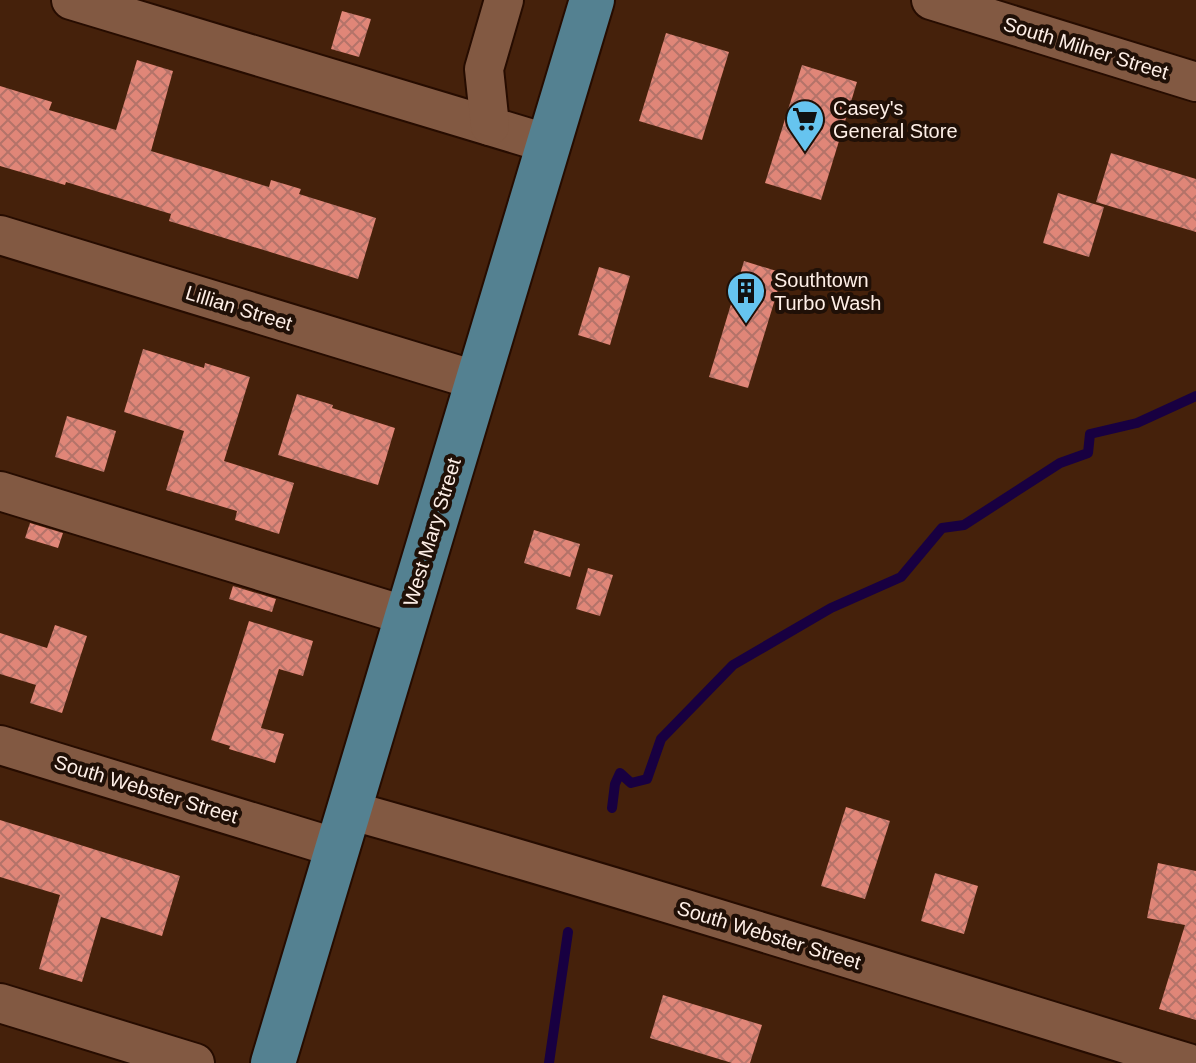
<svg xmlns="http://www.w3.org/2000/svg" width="1196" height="1063" font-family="Helvetica,sans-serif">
	<defs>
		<pattern id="building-cross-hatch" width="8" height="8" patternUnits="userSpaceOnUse" patternTransform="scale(2)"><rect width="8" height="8" fill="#e08678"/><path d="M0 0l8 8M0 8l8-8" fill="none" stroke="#b47369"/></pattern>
	</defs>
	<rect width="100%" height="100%" fill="#45210b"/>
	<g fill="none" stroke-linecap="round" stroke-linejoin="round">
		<g stroke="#180041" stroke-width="10">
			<path d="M612,808L615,784L620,773L631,783L647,779L661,739L733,665L831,608L901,577L942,528L964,525L1060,463L1088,453L1090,434L1137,423L1196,396"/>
			<path d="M549,1063L568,932"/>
		</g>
	</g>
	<g fill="url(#building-cross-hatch)">
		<path d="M342,11L371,19L359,57L331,49Z"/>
		<path d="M666,33L729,52L702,140L639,121Z"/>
		<path d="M137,60L173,71L151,151L269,187L271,180L301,189L299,194L376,218L358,279L169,221L171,214L66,182L65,185L0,166V86L52,102L49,110L116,130Z"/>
		<path d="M802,65L857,82L821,200L765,183Z"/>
		<path d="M1111,153L1196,179V232L1096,202Z"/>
		<path d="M1058,193L1104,207L1089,257L1043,243Z"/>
		<path d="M744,261L783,273L748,388L709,377Z"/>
		<path d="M599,267L630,276L610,345L578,335Z"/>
		<path d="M143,349L204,368L205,363L250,377L224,461L294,483L279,534L235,520L237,511L166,490L184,431L124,412Z"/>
		<path d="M297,394L333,405L332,408L395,428L378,485L278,455Z"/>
		<path d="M67,416L116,431L104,472L55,457Z"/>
		<path d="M30,523L63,533L58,548L25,538Z"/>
		<path d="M534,530L580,544L570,577L524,563Z"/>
		<path d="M588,568L613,575L600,616L576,609Z"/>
		<path d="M233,586L276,599L272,612L229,599Z"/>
		<path d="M249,621L313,641L303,676L279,669L261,728L284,734L275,763L229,749L230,746L211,740Z"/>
		<path d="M55,625L87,636L62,713L30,703L36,685L0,674V633L47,648Z"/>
		<path d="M846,807L890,821L865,899L821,886Z"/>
		<path d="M0,820L180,876L162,936L101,917L82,982L39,969L60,895L0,877Z"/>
		<path d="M1158,863L1196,871V1020L1159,1009L1185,925L1147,918Z"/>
		<path d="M935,873L978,886L964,934L921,921Z"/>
		<path d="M663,995L762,1025L750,1063H732L650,1038Z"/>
	</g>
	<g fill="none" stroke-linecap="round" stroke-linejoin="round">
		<g stroke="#260c00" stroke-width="42">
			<g id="minor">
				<path d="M71,0L549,144"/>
				<path d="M931,0L1196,82"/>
				<path d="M490,126L484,69L504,0"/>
				<path d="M0,235L478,381"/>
				<path d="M0,491L407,616"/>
				<path d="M0,745L337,848"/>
				<path d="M349,810C630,889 909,978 1188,1063"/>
				<path d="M0,1003L195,1063"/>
			</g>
		</g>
		<g stroke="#260c00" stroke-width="48">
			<path id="major" d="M273,1063L592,0"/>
		</g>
		<use href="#minor" stroke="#825942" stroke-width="38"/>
		<use href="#major" stroke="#548191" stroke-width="44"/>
	</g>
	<defs>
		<g id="supermarket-pin" transform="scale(2)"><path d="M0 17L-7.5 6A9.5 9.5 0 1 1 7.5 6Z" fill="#66c4ef" stroke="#201007"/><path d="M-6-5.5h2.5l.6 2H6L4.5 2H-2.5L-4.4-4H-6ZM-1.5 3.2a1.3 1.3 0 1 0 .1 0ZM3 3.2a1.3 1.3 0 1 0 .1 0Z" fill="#111"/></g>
		<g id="building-pin" transform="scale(2)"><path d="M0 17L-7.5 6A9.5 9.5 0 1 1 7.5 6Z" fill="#66c4ef" stroke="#201007"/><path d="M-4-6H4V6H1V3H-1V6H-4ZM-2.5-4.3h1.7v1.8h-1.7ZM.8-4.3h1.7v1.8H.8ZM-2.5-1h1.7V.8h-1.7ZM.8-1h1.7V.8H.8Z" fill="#111"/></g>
	</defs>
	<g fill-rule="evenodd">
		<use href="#supermarket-pin" x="805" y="119"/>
		<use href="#building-pin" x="746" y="291"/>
	</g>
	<g text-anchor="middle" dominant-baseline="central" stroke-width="8" stroke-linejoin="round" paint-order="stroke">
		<g font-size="20" fill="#feefe7" stroke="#201007">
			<text transform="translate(1086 48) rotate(17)">South Milner Street</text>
			<text transform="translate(239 308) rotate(17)">Lillian Street</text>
			<text transform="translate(432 532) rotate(-73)">West Mary Street</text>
			<text transform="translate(146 789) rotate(17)">South Webster Street</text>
			<text transform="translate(769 935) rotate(17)">South Webster Street</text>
		</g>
		<g font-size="20" fill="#feefe7" stroke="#201007" text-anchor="start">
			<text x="833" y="108">Casey's<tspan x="833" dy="23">General Store</tspan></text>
			<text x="774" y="280">Southtown<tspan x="774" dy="23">Turbo Wash</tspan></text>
		</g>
	</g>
</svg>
